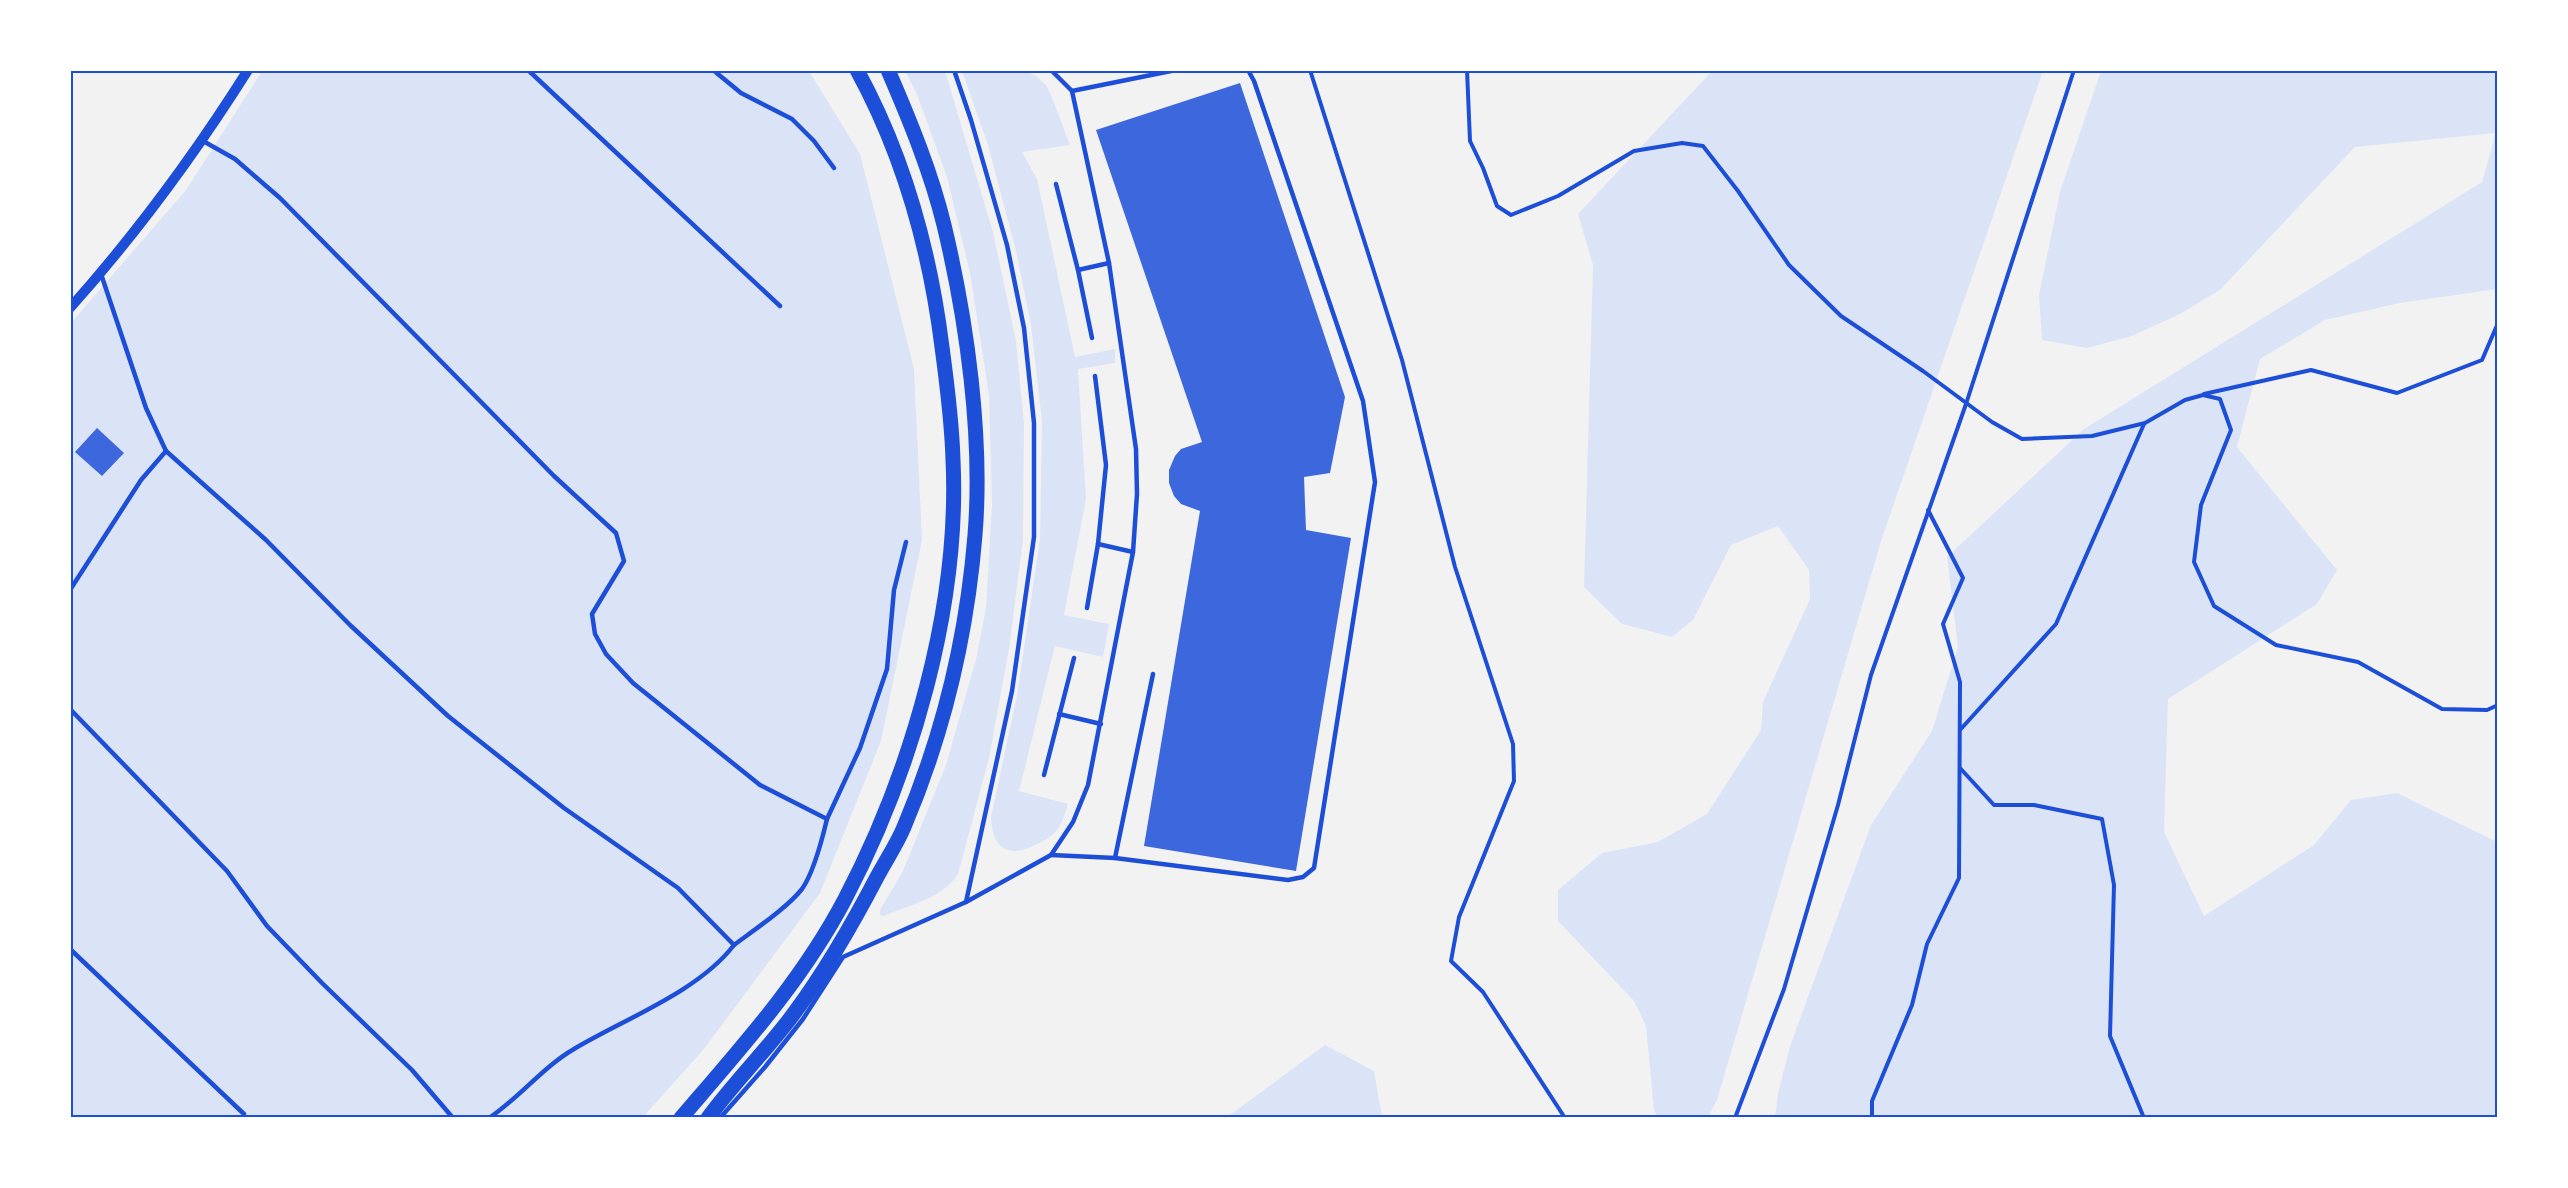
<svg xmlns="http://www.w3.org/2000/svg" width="2568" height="1188" font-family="Mulish,sans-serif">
	<rect width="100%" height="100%" fill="#f2f2f2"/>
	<g fill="#dbe4f7">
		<path d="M262,71H809L860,154L914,369L922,540L881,741L820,893L704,1049L643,1117L71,1118V323L186,190Z"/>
		<path d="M905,71H945L993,232L1016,341L1024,424L1023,540L1009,649L989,758L958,874C943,898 909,905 884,916L880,915V910L903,871L946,765L976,659L986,608L992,505L989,395L970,273L947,177L916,92Z"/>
		<path d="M962,71H1026L1036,76L1046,85L1051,95L1070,145L1022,152L1037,179L1075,357L1115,349V363L1078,369L1086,499L1064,615L1109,624L1103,657L1055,646L1019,791L1068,804C1065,813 1063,822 1057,830C1051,838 1042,842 1033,846C1005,859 992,845 991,817L1017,696L1040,539L1042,422L1031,325L1016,251L988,145Z"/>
		<path d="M1712,71H2043L1882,538L1717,1100L1708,1117H1658L1654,1110L1646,1026L1634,1001L1558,921V890L1602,853L1658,842L1707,814L1761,730L1763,702L1810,599L1809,570L1778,526L1731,545L1693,620L1672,637L1622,624L1584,587L1593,265L1578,214Z"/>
		<path d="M2101,71H2497V289L2400,303L2325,320L2260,359L2237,447L2337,570L2317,604L2168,699L2164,832L2204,916L2314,845L2351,800L2397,793L2497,842V1117L1775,1118L1778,1093L1790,1046L1871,825L1932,731L1958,647L1947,557L2084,429L2482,182L2496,133L2355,147L2220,290L2180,314L2132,336L2087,348L2042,340L2039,295L2060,192Z"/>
		<path d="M1325,1045L1374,1071L1382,1117H1227Z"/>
	</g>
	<g fill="#3d67dc">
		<path d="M1240,83L1345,397L1330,473L1304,477L1306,530L1351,538L1296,871L1144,846L1200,511L1181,504L1174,496L1169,483V470L1175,456L1181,449L1202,442L1096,130Z"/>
		<path d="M97,428L124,453L102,476L75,452Z"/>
	</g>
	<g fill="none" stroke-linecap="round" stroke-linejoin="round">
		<g stroke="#1d4ed8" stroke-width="4">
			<path d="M1310,70L1402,360L1455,567L1513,744L1514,781L1459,917L1451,961L1483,992L1565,1118"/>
			<path d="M1467,70L1470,141L1483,168L1497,206L1511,215L1558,196L1634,151L1682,143L1703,146L1738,191L1789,265L1841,316L1923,371L1992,422L2022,439L2092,436L2145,423L2185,400L2203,395L2220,399L2231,430L2201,505L2194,562L2214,606L2276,645L2358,662L2442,709L2487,710L2498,705"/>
			<path d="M2204,394L2311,370L2397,393L2482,360L2498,323"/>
			<path d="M1960,730L2056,624L2144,424"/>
			<path d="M1960,768L1994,805H2034L2102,819L2114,885L2110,1036L2144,1118"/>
			<path d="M1735,1118L1784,989L1838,805L1871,675L1966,404L2074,70"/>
			<path d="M1872,1118V1101L1912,1005L1927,944L1959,878L1960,682L1943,624L1963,578L1928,510"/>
		</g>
		<g stroke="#1d4ed8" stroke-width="4.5">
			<path d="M528,70L780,306"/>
			<path d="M713,70L741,93L792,119L814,141L834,168"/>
			<path d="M1072,91L1176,70"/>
			<path d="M203,141L235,159L280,198L554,476L616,533L624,561L592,614L595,634L606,654L633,683L760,785L827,819L860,748L887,669L894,590L906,542"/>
			<path d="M1056,184L1078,270L1092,338"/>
			<path d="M1078,270L1109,263"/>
			<path d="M101,274L146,408L166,451L266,540L350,625L448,716L564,808L678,888L734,945C754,930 787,908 802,889C814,872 822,840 827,819"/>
			<path d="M1098,544L1133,552"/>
			<path d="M70,590L141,480L166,451"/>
			<path d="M1087,608L1098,544L1106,465L1095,376"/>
			<path d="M70,709L227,871L267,926L322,983L412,1070L453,1118"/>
			<path d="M1059,714L1101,724"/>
			<path d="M1044,775L1074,658"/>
			<path d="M1051,855L1115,858L1153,674"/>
			<path d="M1115,858L1288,880L1303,877L1314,868L1375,482L1363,401L1254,81L1248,70"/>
			<path d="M966,902L1051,855L1073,822L1088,785L1133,552L1137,494L1136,449L1109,263L1072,91L1051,70"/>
			<path d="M70,949L244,1114V1118"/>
			<path d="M489,1118C519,1098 543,1067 574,1049C624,1019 698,992 734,945"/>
			<path d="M720,1118L765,1067L803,1019L843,957L966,902L1012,691L1034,537V423L1024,328L1007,245L971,120L954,70"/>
		</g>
		<path stroke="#1d4ed8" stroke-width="10" d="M70,308C136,234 195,154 248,70"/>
		<g stroke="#1d4ed8" stroke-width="15">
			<path d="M681,1118C741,1048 802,981 845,899C912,771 960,606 953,460C952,423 947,384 942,347C930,251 904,156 857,70"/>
			<path d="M708,1118C735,1081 768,1049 795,1012C826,970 853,923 877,877C886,860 897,844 904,827C943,735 967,634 975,535C983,437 967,321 944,225C931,172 910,121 888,70"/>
		</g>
	</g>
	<rect width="2568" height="1188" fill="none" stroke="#ffffff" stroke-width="144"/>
	<rect x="72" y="72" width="2424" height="1044" fill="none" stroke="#1d4ed8" stroke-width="2"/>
</svg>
